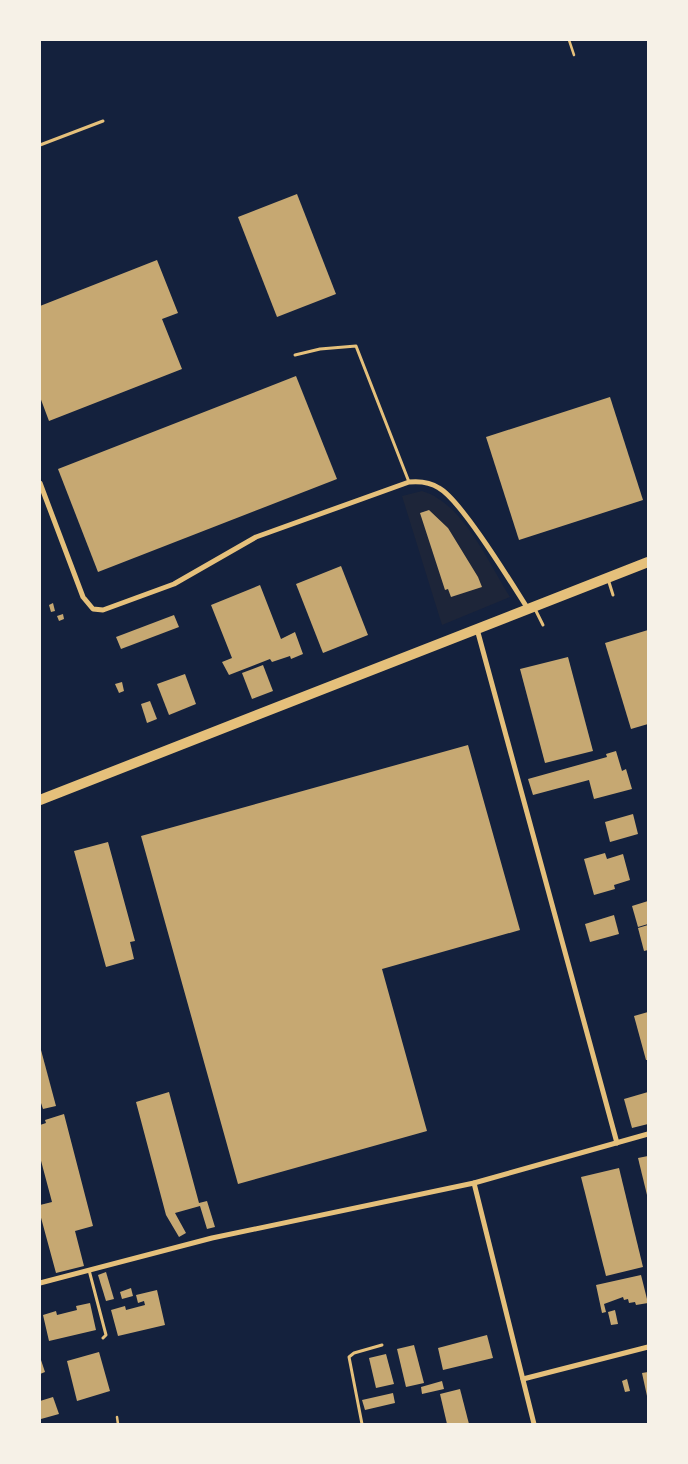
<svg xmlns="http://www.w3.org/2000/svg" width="688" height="1464" font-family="Cabin,sans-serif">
	<rect width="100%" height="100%" fill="#14213d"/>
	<path fill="#1d2539" d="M422,491C463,503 488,562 510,597L442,625L402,496Z"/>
	<g fill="#c6a872">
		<path d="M297,194L336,294L277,317L238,217Z"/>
		<path d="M157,260L178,313L162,319L182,369L49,421L40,397V306Z"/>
		<path d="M296,376L337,479L98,572L58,469Z"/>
		<path d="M610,397L643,500L519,540L486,437Z"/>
		<path d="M429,510L448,528L478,577L482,587L451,597L448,589L445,590L420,513Z"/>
		<path d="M341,566L368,635L323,653L296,584Z"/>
		<path d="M260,585L281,639L295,632L303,654L291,659L290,656L272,662L270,659L229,675L222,662L232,658L211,605Z"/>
		<path d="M53,603L55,611L51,612L49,605Z"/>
		<path d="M63,614L64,619L59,621L57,616Z"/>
		<path d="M174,615L179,627L121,649L116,637Z"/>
		<path d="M648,630V724L631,729L605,643Z"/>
		<path d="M568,657L593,751L545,763L520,669Z"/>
		<path d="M263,665L273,691L252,699L242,673Z"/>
		<path d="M185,674L196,704L169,715L157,684Z"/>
		<path d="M122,682L124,691L119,693L115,684Z"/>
		<path d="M150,701L157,719L147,723L141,704Z"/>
		<path d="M468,745L520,930L382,969L427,1131L238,1184L141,836Z"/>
		<path d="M616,751L622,771L626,769L632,789L594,799L589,780L533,795L528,779L607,757L606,754Z"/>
		<path d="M633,814L638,834L610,842L605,822Z"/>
		<path d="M108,842L135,941L130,942L134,959L106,967L74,851Z"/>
		<path d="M605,853L607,859L623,854L630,880L614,885L615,889L594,895L584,859Z"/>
		<path d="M648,901V924L638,927L632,906Z"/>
		<path d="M614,915L619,934L590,942L585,924Z"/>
		<path d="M648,925V950L644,951L638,928Z"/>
		<path d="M648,1012V1060H646L634,1016Z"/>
		<path d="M41,1050L56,1106L43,1109L40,1100Z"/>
		<path d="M169,1092L199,1203L207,1201L215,1227L207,1229L200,1206L175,1213L186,1233L179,1237L166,1215L136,1102Z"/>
		<path d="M648,1092V1124L632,1128L624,1099Z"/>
		<path d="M64,1114L93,1226L75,1231L84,1266L56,1273L40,1214V1205L52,1202L40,1157V1125L46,1123L45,1120Z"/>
		<path d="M648,1156V1195H647L638,1158Z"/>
		<path d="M619,1168L643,1267L606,1276L581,1177Z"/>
		<path d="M106,1272L114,1299L106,1301L98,1275Z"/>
		<path d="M641,1275L648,1303L636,1305L635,1302L629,1303L628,1299L624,1300L623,1297L604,1304L606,1312L602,1313L596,1285Z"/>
		<path d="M131,1288L133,1296L122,1299L120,1292Z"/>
		<path d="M157,1290L165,1325L118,1336L111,1310L125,1306L126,1310L145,1305L144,1301L138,1303L136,1295Z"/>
		<path d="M90,1303L96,1330L49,1341L43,1315L56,1311L57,1315L77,1310L76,1306Z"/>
		<path d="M615,1310L618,1324L611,1325L608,1312Z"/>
		<path d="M487,1335L493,1358L443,1370L438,1348Z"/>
		<path d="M414,1345L424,1383L406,1387L397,1349Z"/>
		<path d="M99,1352L110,1391L77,1401L67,1361Z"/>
		<path d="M386,1354L394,1384L376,1388L369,1358Z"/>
		<path d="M40,1357L45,1372L40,1374Z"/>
		<path d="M648,1372V1396H647L642,1373Z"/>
		<path d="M627,1379L630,1391L625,1392L622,1381Z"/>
		<path d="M442,1381L444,1389L422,1394L421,1387Z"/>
		<path d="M460,1389L469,1424H447L440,1394Z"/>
		<path d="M393,1393L395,1403L365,1410L362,1400Z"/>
		<path d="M53,1397L59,1414L41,1419L40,1401Z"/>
	</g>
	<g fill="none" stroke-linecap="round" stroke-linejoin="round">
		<g stroke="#e5c07b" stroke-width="2.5">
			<path d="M569,40L574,55"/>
			<path d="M117,1417L118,1424"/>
		</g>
		<g stroke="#e5c07b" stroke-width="3">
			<path d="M40,145L103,121"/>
			<path d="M295,355L320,349L356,346L409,482"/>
			<path d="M608,579L613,595"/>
			<path d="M535,609L543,625"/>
			<path d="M89,1270L106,1335L103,1338"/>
			<path d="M362,1424L349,1357L354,1353L382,1345"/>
		</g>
		<g stroke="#e5c07b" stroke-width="5">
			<path d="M40,483L83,597L93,609L103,610L174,584L256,537L409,482C419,481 430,482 439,488C461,500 512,584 528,609"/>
			<path d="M477,629L617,1143"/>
			<path d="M474,1183L534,1424"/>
			<path d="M40,1283L212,1238L474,1183L648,1134"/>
			<path d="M523,1379L648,1347"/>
		</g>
		<path stroke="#e5c07b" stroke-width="10" d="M40,800L648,562"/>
	</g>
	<rect width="688" height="1464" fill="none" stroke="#f6f1e7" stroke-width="82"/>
</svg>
